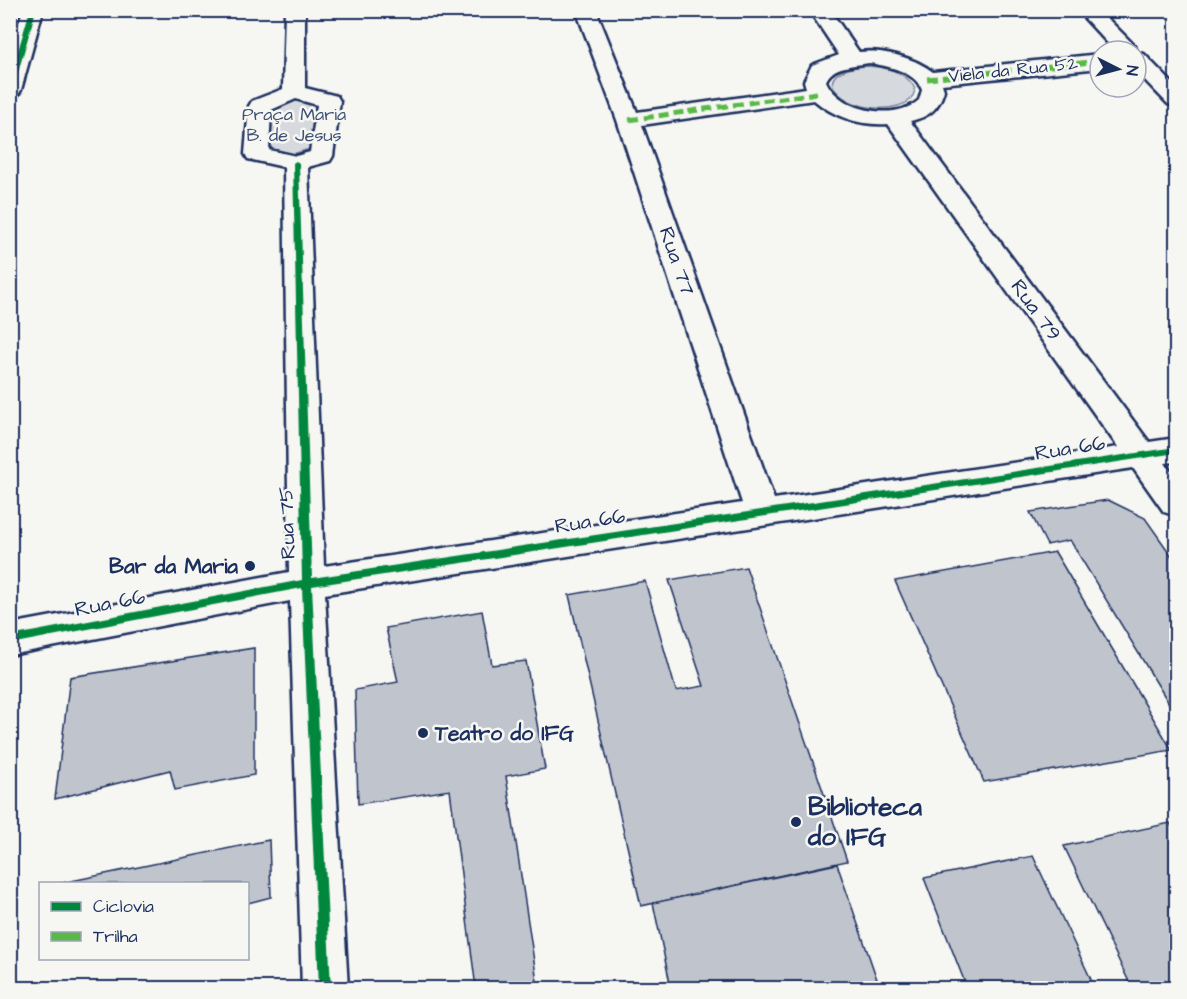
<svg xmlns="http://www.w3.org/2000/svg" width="1187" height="999" font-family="'Architects Daughter',sans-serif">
	<rect width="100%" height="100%" fill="#f6f6f2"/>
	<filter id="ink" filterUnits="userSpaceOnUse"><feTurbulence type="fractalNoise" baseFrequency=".0167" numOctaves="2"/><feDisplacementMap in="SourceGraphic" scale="12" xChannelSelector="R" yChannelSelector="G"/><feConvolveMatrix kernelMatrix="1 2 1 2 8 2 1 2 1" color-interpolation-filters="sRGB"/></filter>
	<g filter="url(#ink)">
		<g fill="#d6d9dd" stroke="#78849e" stroke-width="1.5">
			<path d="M865,66C885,67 904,70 915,88C914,99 908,103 898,106C853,119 795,73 865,66Z"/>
			<path d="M291,97L320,104L316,147L293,154L270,150L269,109Z"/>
		</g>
		<g fill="#c0c4cd" stroke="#1b2f5e" stroke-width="1.5">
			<path d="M1108,500L1145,518L1176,562V715L1070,540L1047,545L1030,512Z"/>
			<path d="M1055,552L1172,750L984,782L895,581Z"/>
			<path d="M746,567L847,861L641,906L569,595L645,581L676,691L704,686L669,580Z"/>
			<path d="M482,611L492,665L526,661L545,769L506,776L538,988H476L450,790L358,804L355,690L398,682L386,628Z"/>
			<path d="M254,648V775L175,790L170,770L55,799L70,677Z"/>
			<path d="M1170,823L1176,834V988H1132L1064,846Z"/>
			<path d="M269,840L271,897L248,903V884H57Z"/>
			<path d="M1033,856L1095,988H967L924,878Z"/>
			<path d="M837,864L880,988H671L653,903Z"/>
		</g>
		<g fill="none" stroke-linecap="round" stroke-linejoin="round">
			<g stroke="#1b2f5e" stroke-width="5">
				<g id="street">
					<path d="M285,10H305V88L337,96L340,101L333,156L330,161L308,167L324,566L742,503L617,120L576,10H596L637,112L806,88L804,81L812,65L839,55L809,10H830L859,52C882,49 914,57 933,72L1100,54V68L942,84L944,90C939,109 929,117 910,121L1149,442L1176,438V462L1165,463L1176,479V516L1164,512L1133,468L325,594L348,988H302L290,601L10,655V624L289,572L284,167L248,159L245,154L249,106L252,101L283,89ZM869,63C887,66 915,71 922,90L919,100C895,122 839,111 826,81C833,65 853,66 869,63ZM296,99L317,105L310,152L296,156L269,150L271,110ZM814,100C834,117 861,126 888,124L1118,447L774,499L642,125Z"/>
					<path d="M1077,10H1099L1135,46L1137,53L1144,54L1176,87V106L1168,104L1136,71V51H1115Z"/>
				</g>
			</g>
			<g stroke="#1b2f5e" stroke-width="5">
				<path id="secondary" d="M23,10H43L21,90L18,95L10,97V51Z"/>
			</g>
			<use href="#street" fill="#f6f6f2" fill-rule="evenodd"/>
			<use href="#secondary" fill="#f6f6f2" fill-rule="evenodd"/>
			<g stroke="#58b947" stroke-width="5" stroke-dasharray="10 5" stroke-linecap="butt">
				<path d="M927,79L1100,61"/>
				<path d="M629,120L817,93"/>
			</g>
			<g stroke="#f6f6f2" stroke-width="4">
				<g id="cycleway">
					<path d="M30,10H36L13,90L10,92V78Z"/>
					<path d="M296,161L299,163L312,578L1176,447V453L312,586L331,988H319L302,588L10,644V636L302,580L293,163Z"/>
				</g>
			</g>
			<use href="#cycleway" fill="#00873e" fill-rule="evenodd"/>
		</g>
	</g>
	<g fill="#1b2f5e" stroke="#f6f6f2" stroke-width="2">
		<circle cx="250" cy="566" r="6"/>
		<circle cx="423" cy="733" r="6"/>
		<circle cx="796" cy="822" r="6"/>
	</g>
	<g text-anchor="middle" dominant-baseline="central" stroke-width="5" stroke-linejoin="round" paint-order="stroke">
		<g font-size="18" fill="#1b2f5e" stroke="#f6f6f2">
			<text transform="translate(1013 70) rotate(-6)">Viela da Rua 52</text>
		</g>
		<g font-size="18" fill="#405177" stroke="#f6f6f2">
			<text x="294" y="114">Praça Maria<tspan x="294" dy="21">B. de Jesus</tspan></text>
		</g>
		<g font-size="21" fill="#1b2f5e" stroke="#f6f6f2">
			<text transform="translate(677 261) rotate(71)">Rua 77</text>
			<text transform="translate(1036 310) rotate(54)">Rua 79</text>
			<text transform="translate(1070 448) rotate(-9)">Rua 66</text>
			<text transform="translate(590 521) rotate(-9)">Rua 66</text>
			<text transform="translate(287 523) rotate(-92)">Rua 75</text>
			<text transform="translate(110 603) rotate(-11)">Rua 66</text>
		</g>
		<g font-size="21" font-weight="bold" fill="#1b2f5e" stroke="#f6f6f2" text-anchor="end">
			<text x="238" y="566">Bar da Maria</text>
			<text x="435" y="733" text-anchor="start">Teatro do IFG</text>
		</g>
		<g font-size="26" font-weight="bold" fill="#1b2f5e" stroke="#f6f6f2" text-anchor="start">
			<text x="808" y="807">Biblioteca<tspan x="808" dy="30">do IFG</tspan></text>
		</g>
	</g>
	<rect width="1187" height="999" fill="none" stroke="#f6f6f2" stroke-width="36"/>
	<rect x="18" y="18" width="1151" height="963" fill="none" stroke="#1b2f5e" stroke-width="2" filter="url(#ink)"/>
	<rect x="39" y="882" width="210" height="78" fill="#f6f6f2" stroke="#9ea6b7" stroke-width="1.5"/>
	<rect x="51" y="902" width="30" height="9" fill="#00873e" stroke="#9ea6b7" stroke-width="1.5"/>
	<text x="93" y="912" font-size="18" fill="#1b2f5e">Ciclovia</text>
	<rect x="51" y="932" width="30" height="9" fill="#58b947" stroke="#9ea6b7" stroke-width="1.5"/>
	<text x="93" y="942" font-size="18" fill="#1b2f5e">Trilha</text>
	<g transform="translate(1118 69) rotate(96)"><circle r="28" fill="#f6f6f2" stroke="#9ea6b7" stroke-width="1.5"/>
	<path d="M0-4.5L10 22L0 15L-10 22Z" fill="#1b2f5e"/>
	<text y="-9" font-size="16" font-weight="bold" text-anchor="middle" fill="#1b2f5e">N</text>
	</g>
</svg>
